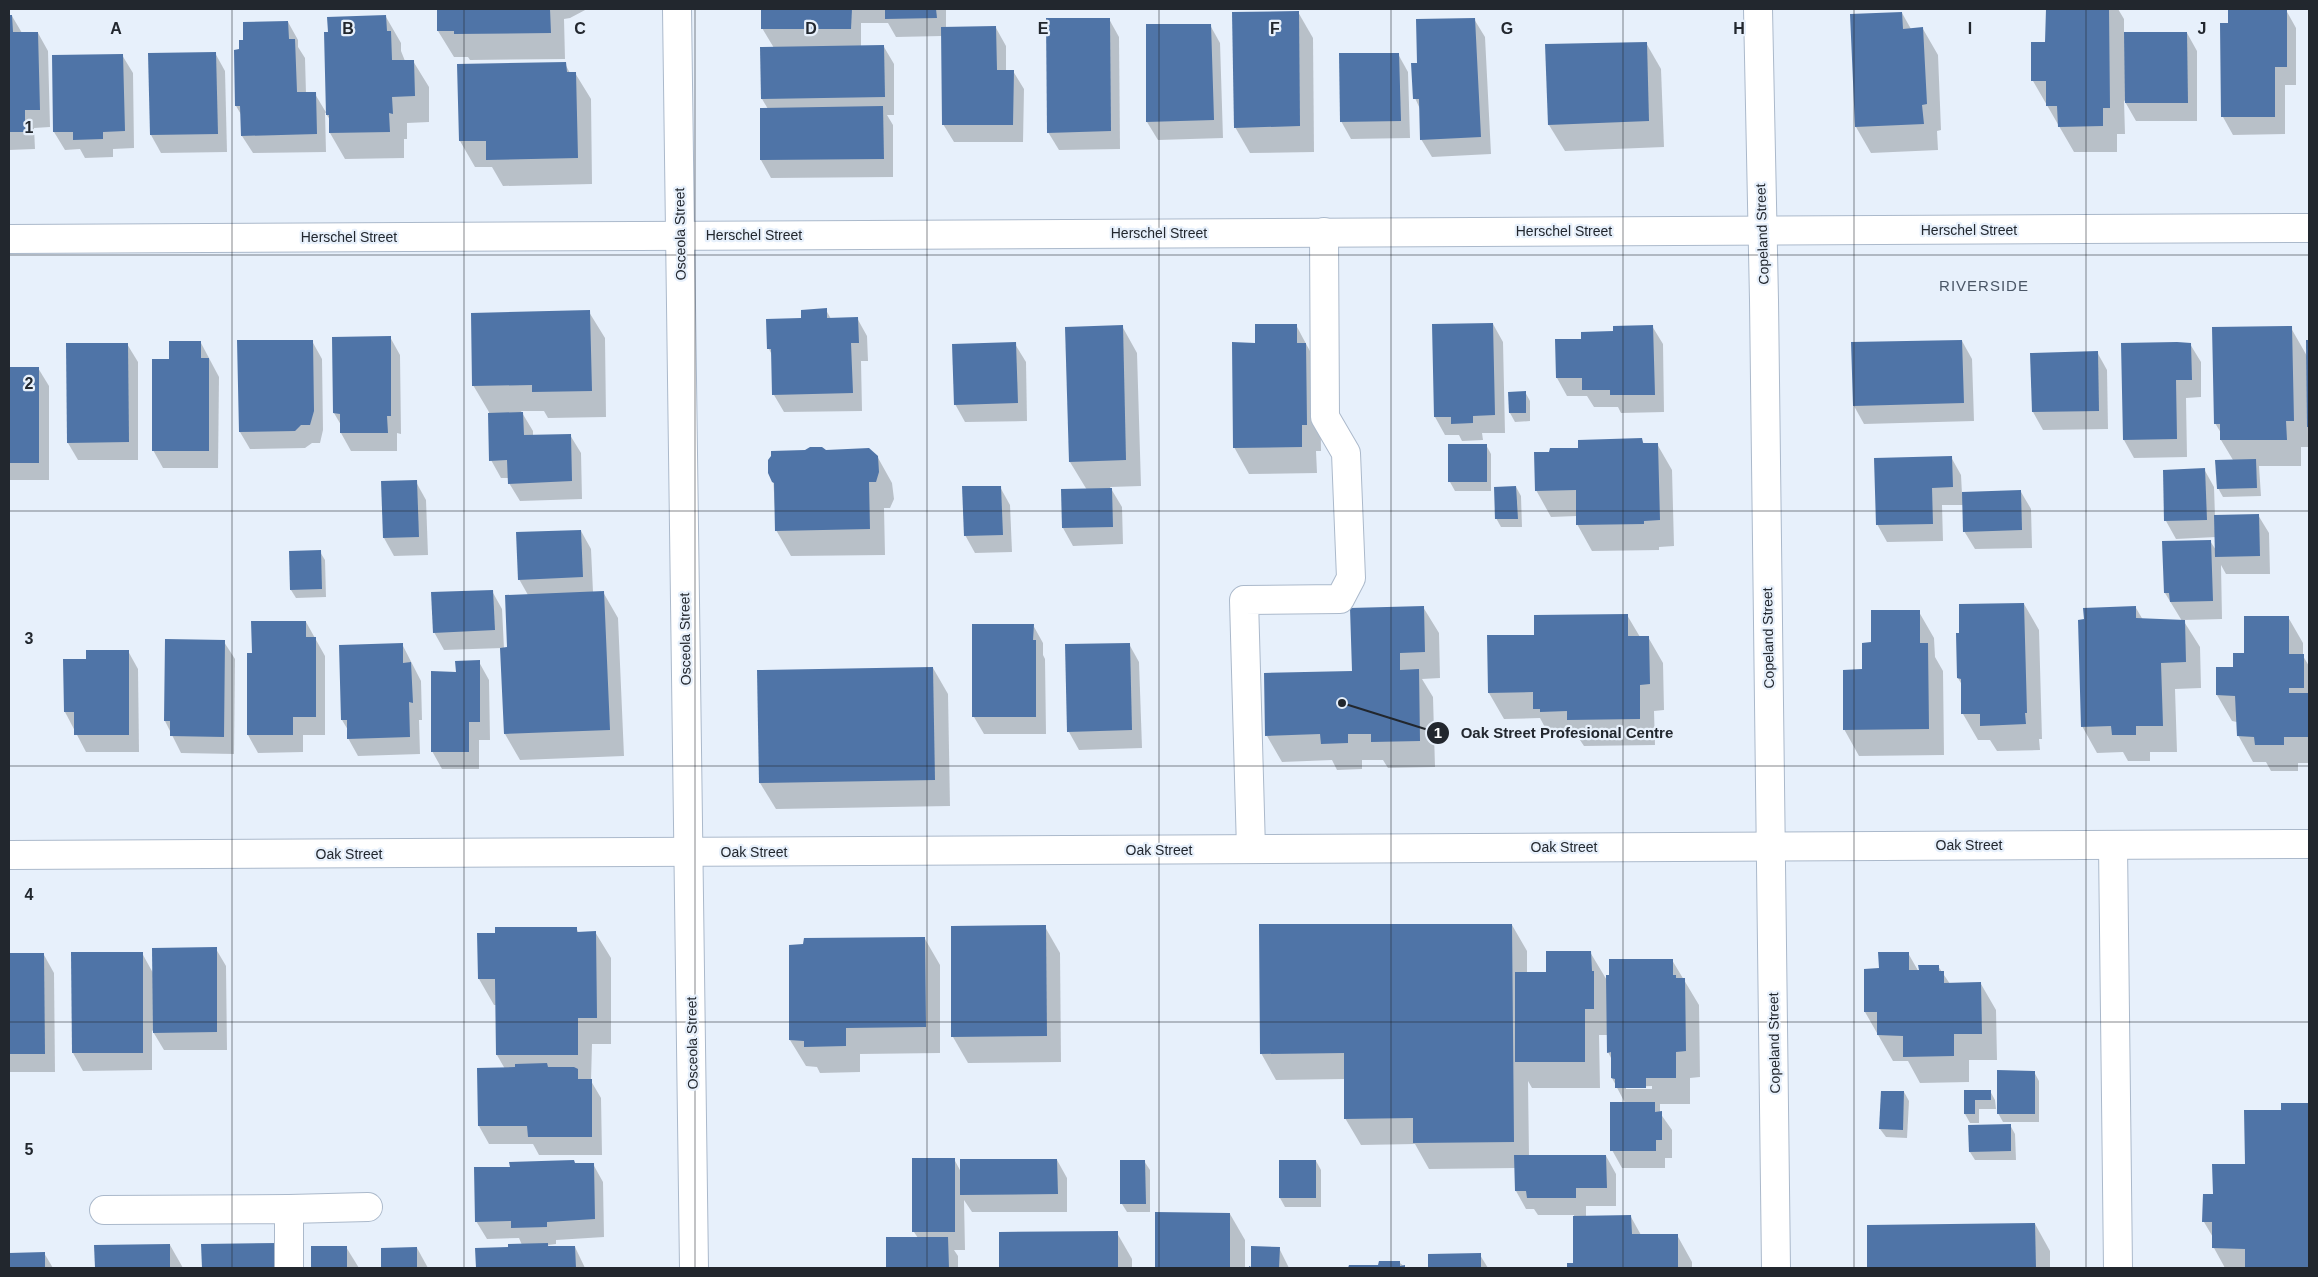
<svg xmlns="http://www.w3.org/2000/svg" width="2318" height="1277" font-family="Helvetica,sans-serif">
	<rect width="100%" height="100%" fill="#e7f0fb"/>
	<g fill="#0003" fill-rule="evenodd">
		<path d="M438,9H587L570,18L564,19L565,59L470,60L468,57H454L438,31Z"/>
		<path d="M763,9H946V28H996L1006,46V71H1013L1024,89L1023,142H954L943,124L942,36L896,37L888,23H861V47H884L894,64V115H887L893,125V177L771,178L761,160V109H768L762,99L774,48L762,28Z"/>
		<path d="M2047,9H2118L2124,19V33H2187L2197,51V121H2136L2124,100L2125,134H2117V152H2074L2033,81L2047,43Z"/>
		<path d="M2286,10L2296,28V85H2285V134L2233,135L2223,117L2230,24Z"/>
		<path d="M1298,12L1313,38L1314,152L1250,153L1235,127Z"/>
		<path d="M1902,13L1911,29H1923L1938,55L1941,130L1937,131L1938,150L1871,153L1856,127Z"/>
		<path d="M9,16H12L22,33H38L48,51L50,127L34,128L35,149L9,150Z"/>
		<path d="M386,17L401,43V51L405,61H413L429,87V122L407,123V139H404V158L345,159L330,133V120L325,112L326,152L253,153L242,136V116L236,106L235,51H240L244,41L288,22L298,40V47L305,58L306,94H315L327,114Z"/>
		<path d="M1109,19L1119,37L1120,149L1059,150L1048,132Z"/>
		<path d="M1474,19L1485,37L1491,154L1432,157L1421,139L1420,109L1415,98L1419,65Z"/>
		<path d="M1148,25H1210L1220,43L1223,138L1158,140L1147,122Z"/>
		<path d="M1646,43L1661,69L1664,147L1565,151L1549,125L1547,46Z"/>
		<path d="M215,53L225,71L227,152L161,153L151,135L149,54Z"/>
		<path d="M1398,54L1408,72L1410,138L1351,139L1341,121Z"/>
		<path d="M122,55L133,73L134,148L113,149V157L85,158L80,149L65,150L54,132L53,56Z"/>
		<path d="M565,64L570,73H575L591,99L592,184L503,186L492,167H475L460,141Z"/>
		<path d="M826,310L831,319L857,318L867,336L868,361H861L862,411L784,412L774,395L772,355L769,349L802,319Z"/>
		<path d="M589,312L605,338L606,417L548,418L544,411H521L533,431V436L570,435L581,453L582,499L520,501L509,483V478H501L491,460L489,412L473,385Z"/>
		<path d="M1493,324L1503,342L1505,433H1482L1483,440L1462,441L1459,435H1445L1435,417Z"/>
		<path d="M1296,325L1320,370L1321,451H1316L1317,473L1249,474L1234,447L1256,344Z"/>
		<path d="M1122,326L1137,353L1141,486L1110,487L1122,507L1123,544L1073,546L1063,528L1087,490L1070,462Z"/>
		<path d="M1652,326L1663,344L1664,412L1621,413L1618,407H1594L1587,396H1567L1557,378L1614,332Z"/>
		<path d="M2291,328L2307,356V341H2309V428L2308,425V447H2301V466H2259L2261,496L2223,497L2218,488L2233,460L2221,440V433L2215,423Z"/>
		<path d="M390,337L400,355L401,434L397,433V451H351L341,433V425L334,413Z"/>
		<path d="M312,341L322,359L323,430L320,443H312L305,448L250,449L240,432Z"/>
		<path d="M1962,341L1972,359L1974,421L1864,424L1854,406Z"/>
		<path d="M201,343L219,377L218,468H163L153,450L170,360Z"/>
		<path d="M127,344L138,362V460H78L68,443Z"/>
		<path d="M1015,344L1026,362L1027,421L965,422L955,404Z"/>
		<path d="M2190,344L2201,362V397L2186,398L2187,457L2134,458L2124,440Z"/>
		<path d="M2097,352L2107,370L2108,429L2043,430L2033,412L2031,354Z"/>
		<path d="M9,368H38L49,386V480H9Z"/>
		<path d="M1525,392L1530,401V421L1515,422L1510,413L1509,393Z"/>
		<path d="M1642,440L1644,444H1657L1672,470L1674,546L1659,547V550L1592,551L1577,524V516L1551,517L1536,490L1550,454Z"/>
		<path d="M1449,445H1486L1491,454V491H1455L1450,482Z"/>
		<path d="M826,451L877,456L892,483L894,499L890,508H884L885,555L791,556L776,530L772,456Z"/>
		<path d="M1951,457L1961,475L1962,494L2021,492L2031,509L2032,548L1975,549L1964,531V505H1942L1943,541L1887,542L1877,524Z"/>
		<path d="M2204,469L2214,487L2215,516L2258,515L2269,533L2270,574H2226L2221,565L2222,619L2183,620L2200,647L2201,688L2175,689L2177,752H2150V761H2128L2123,752L2097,753L2082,726L2136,608L2143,620L2182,621L2165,593L2210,541L2216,550V537L2176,539L2166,521Z"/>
		<path d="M416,482L426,500L428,555L394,556L384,538L382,483Z"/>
		<path d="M1000,487L1010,505L1012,552L975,553L965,535Z"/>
		<path d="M1516,487L1521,496L1522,527H1501L1496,518Z"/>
		<path d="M581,531L591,549L593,592H603L618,618L624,756L520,760L505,734L502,648L444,650L434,632L492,591L502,609L504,649L509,648L528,595L519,579Z"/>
		<path d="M320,552L325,560L326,597L296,598L291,590Z"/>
		<path d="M2024,604L2039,630L2042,739H2039L2040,750L1997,751L1990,740H1978L1963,714L1962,685L1958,678Z"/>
		<path d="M1423,607L1439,633L1440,678L1422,679L1433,697L1435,767L1388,768L1383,760H1362V769L1337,770L1332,760L1282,762L1267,736L1353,672Z"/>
		<path d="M1919,612L1934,638L1935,657L1943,671L1944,755L1859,756L1844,729L1873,644Z"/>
		<path d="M1627,615L1640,637H1648L1663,663L1664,710L1654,711L1655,745L1584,746L1578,737L1557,738L1555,735H1549L1540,718L1504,719L1489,693L1535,636Z"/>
		<path d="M2288,617L2303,643V656L2309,666V763H2298V771H2271L2266,762H2253L2238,735L2237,722L2232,721L2217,695V669L2235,668L2246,654Z"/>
		<path d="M306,622L325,656V735H303V752L258,753L248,735L253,654Z"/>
		<path d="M1033,625L1043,643V655L1045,659L1046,734H984L974,717Z"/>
		<path d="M224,642L235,659L234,754L181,753L165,721Z"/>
		<path d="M402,644L421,681L422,720H419L420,754L358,756L348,738V730L342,720Z"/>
		<path d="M1129,644L1139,662L1142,748L1079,750L1069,732Z"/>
		<path d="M128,651L138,669L139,752H86L65,712L87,660Z"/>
		<path d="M479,662L489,680L490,740H479V769H442L432,751L457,673Z"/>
		<path d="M933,668L948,694L950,806L776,809L760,783Z"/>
		<path d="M1512,925L1527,951V973H1547L1590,952L1608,982L1672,960L1699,1005L1700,1077L1690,1078V1104H1660V1113L1672,1130V1158H1665V1168H1622L1612,1150L1625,1103L1612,1078V1060L1608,1052V1035H1599L1600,1088H1532L1528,1081L1529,1157L1606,1156L1616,1174V1206H1586V1217H1631L1641,1235H1677L1692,1262V1268H1569V1264L1575,1265L1574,1215H1538L1534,1209H1526L1516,1191V1168L1429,1169L1415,1144L1361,1145L1345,1118V1079L1276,1080L1261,1053ZM1652,1086V1089H1626V1087Z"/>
		<path d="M1045,927L1060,953L1061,1062L968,1063L953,1037Z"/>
		<path d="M576,928L579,933L595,932L611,958V1044H592L591,1081L601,1098L602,1155H539L533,1144H489L479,1126L478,1069H505L497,1055V1005H494L479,979L496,934Z"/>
		<path d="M925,939L940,965V1053L860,1054V1072L820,1073L817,1067L806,1066L790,1040V946Z"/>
		<path d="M216,949L226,966L227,1050H164L152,1030V1070L83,1071L73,1053L142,953L153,973Z"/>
		<path d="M1908,953L1920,974L1938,966L1950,984H1981L1996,1010L1997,1060H1969V1082L1920,1083L1908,1061H1893L1865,1012L1880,969Z"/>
		<path d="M9,955H44L54,973L55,1072H9Z"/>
		<path d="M2034,1072L2039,1081V1122H2003L1998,1113Z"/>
		<path d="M1965,1091H1990L1995,1100L1996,1109H1979V1123H1970L1965,1114Z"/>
		<path d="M1904,1092L1909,1101L1907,1138L1886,1137L1880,1129Z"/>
		<path d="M2282,1104H2309V1268H2225L2214,1248V1239L2204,1222L2214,1195L2246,1165L2282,1111Z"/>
		<path d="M2010,1125L2015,1134L2016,1160H1975L1970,1152Z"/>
		<path d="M954,1159L961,1172L1057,1160L1067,1178V1212H972L964,1200L965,1250H954L958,1256V1268H888V1239L918,1238L914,1232Z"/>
		<path d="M1144,1161L1150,1170V1212H1127L1122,1204Z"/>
		<path d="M1316,1161L1321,1170V1207H1285L1280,1198Z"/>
		<path d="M575,1164H593L603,1182L604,1237L556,1240V1244L548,1245L549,1247H575L585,1268H477L476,1249L509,1248L522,1245L519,1238L487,1239L476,1221Z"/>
		<path d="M1156,1213L1230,1214L1245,1240V1268H1156Z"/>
		<path d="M2035,1224L2050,1251V1268H1869L1868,1226Z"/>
		<path d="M1000,1233H1117L1132,1259V1268H1001Z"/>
		<path d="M170,1245L183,1268H96V1246Z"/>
		<path d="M203,1245L291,1268H203Z"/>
		<path d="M346,1247L359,1268H312V1248Z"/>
		<path d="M1252,1247L1279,1248L1289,1268H1252Z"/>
		<path d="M417,1248L428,1268H382V1249Z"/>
		<path d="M44,1253L53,1268H9V1254Z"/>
		<path d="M1429,1255H1480L1488,1268H1429Z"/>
		<path d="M1400,1263L1406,1268H1350V1266H1379Z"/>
	</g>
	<g fill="#4f74a7">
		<path d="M437,9H550L551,33L454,34V31H437Z"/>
		<path d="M761,9H852L851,29H761Z"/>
		<path d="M885,9H936L937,18L885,19Z"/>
		<path d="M2046,9H2109L2110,108H2103V126L2058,127L2057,106H2046V81H2031V42H2045Z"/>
		<path d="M2228,9H2287V67H2275V117H2221L2220,23H2228Z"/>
		<path d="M1299,11L1300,126L1234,128L1232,12Z"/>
		<path d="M1902,12L1903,29L1923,27L1927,104L1922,105L1924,124L1855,127L1850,14Z"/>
		<path d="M9,15H12L13,32H38L40,110H25V132H9Z"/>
		<path d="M386,15L387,31H391L392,60H414L415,96L392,97L393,114L389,113L390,132L329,133V115H326L324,32H328L327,17Z"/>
		<path d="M1046,18H1110L1111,131L1047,133Z"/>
		<path d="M1475,18L1481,137L1420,140L1419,99H1413L1411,63H1417L1416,19Z"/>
		<path d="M288,21L289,39H295L297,92H316L317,134L241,136L240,106H235L234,50L239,49V40H243V22Z"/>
		<path d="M1146,24H1211L1214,120L1146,122Z"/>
		<path d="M996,26L997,70H1014L1013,125H942L941,27Z"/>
		<path d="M2124,32H2187L2188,103H2125Z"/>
		<path d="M1647,42L1649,121L1548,125L1545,44Z"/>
		<path d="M884,45L885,97L761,99L760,47Z"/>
		<path d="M216,52L218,134L150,135L148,53Z"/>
		<path d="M1339,53H1399L1401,121L1340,122Z"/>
		<path d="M123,54L125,131L103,132V139L73,140V132H53L52,55Z"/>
		<path d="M566,62L567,72H576L578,158L486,160V141H459L457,64Z"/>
		<path d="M883,106L884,159L760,160V108Z"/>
		<path d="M827,308V318L858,317L859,343H851L853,393L772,395L771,349H767L766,319L801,318V310Z"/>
		<path d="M590,310L592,391L532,392V385L472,386L471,313Z"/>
		<path d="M1493,323L1495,415L1473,416V423L1451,424V417H1434L1432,324Z"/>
		<path d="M1255,324H1297V343H1306L1307,425H1302V447L1233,448L1232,342L1255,343Z"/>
		<path d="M1123,325L1126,460L1069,462L1065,327Z"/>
		<path d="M1653,325L1655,395H1610V390H1582V378H1556L1555,339H1581V332L1613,331V326Z"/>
		<path d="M2292,326L2294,421H2286L2287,440H2220V424H2214L2212,327Z"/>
		<path d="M391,336V416H387L388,433H340V414L333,413L332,337Z"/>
		<path d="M237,340H313L314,411L310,425H301L295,431L239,432Z"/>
		<path d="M1962,340L1964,403L1853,406L1851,342Z"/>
		<path d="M2306,340H2309V427H2307Z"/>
		<path d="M169,341H201V358H209V451H152V359H169Z"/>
		<path d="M1016,342L1018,403L954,405L952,344Z"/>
		<path d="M2177,342L2191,343L2192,380H2176L2177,439L2123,440L2121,343Z"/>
		<path d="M66,343H128L129,442L67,443Z"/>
		<path d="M2098,351L2099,411L2032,412L2030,353Z"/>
		<rect x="9" y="367" width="30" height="96"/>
		<path d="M1526,391V413H1509L1508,392Z"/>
		<path d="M523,412L524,435L571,434L572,481L508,484L507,460L489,461L488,413Z"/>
		<path d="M1642,438L1643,443H1658L1660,520L1644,521V524L1576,525V490L1535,491L1534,452H1549L1550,448H1578V440Z"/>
		<rect x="1448" y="444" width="39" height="38"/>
		<path d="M810,447H822L826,450L869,448L878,456L879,472L876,482H869L870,529L775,531L774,483L772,482L768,473V460L771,456V451L805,450Z"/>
		<path d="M1952,456L1953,487L1932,488L1933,524L1876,525L1874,458Z"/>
		<path d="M2256,459L2257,488L2217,489L2215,460Z"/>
		<path d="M2205,468L2207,520L2164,521L2163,470Z"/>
		<path d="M417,480L419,537L383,538L381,481Z"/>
		<path d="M962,486H1001L1003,535L964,536Z"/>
		<path d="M1516,486L1518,519H1495L1494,487Z"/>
		<path d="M1112,488L1113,527L1062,528L1061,489Z"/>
		<path d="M2021,490L2022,530L1963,532L1962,492Z"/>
		<path d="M2259,514L2260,556L2215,557L2214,515Z"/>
		<path d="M581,530L583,577L518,580L516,532Z"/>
		<path d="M2211,540L2213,601L2170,602L2169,593H2164L2162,541Z"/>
		<path d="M321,550L322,589L290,590L289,551Z"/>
		<path d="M493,590L495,630L433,633L431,592Z"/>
		<path d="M604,591L610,730L504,734L500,648L507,647L505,595Z"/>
		<path d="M2024,603L2027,713H2025L2026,724L1980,726V714H1961V679L1957,678L1956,633H1959V604Z"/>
		<path d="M1424,606L1425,652L1400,653V670L1419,669L1420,741L1371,742V734H1348V743L1321,744L1320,734L1265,736L1264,673L1352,671L1350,608Z"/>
		<path d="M2136,606V618L2185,620L2186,662L2161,663L2163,726H2136V735H2112L2111,726L2081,727L2078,620L2084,619L2083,608Z"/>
		<path d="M1871,610H1920V643H1928L1929,729L1843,730V670L1862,669V643L1871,642Z"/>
		<path d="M1628,614V636H1649L1650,684L1640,685V719L1567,720V711L1540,712V709H1533V692L1488,693L1487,635H1534V615Z"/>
		<path d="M2244,616H2289V654H2304V688H2289V693H2309V737H2284V745H2255L2254,737L2237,736L2235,696L2216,695V667H2233V653H2244Z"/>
		<path d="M251,621H306V637H316V717H293V735H247V653H252Z"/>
		<path d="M972,624H1034L1033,640H1036V717H972Z"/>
		<path d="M165,639L225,640L224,737L170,736V721H164Z"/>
		<path d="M403,643V663L411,662L413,703L409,702L410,737L347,739V720H341L339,645Z"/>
		<path d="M1130,643L1132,730L1067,732L1065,644Z"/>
		<path d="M86,650H129V735H74V712H64L63,659H86Z"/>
		<path d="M480,660V722H469V752H431V671L456,672L455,661Z"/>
		<path d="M933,667L935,780L759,783L757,670Z"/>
		<path d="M1259,924H1512L1514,1142L1413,1143V1118L1344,1119V1053L1260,1054Z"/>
		<path d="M1046,925L1047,1036L951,1037V926Z"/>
		<path d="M495,927H577V932L596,931L597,1018H578V1055H496L495,979H478L477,933H495Z"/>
		<path d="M925,937L926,1027L846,1028V1046L804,1047V1041L789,1040V945L803,944L804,938Z"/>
		<path d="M217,947V1032L153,1033L152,948Z"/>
		<path d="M1546,951H1591L1592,971H1594V1009H1585V1062H1515V972H1546Z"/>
		<path d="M71,952H143V1053H72Z"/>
		<path d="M1878,952H1909V970H1919L1918,965H1939V971H1944V983L1981,982L1982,1034H1954V1056L1903,1057V1036L1877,1035V1012H1864V969L1879,968Z"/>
		<path d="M9,953H44L45,1054H9Z"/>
		<path d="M1609,959H1673V975H1676V978H1685L1686,1051L1676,1052V1078H1646V1088H1615V1079L1611,1078V1052L1607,1053L1606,975H1609Z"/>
		<path d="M547,1063L548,1067H574L578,1069V1079H592V1137H528L527,1126H478L477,1068L515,1067V1064Z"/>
		<path d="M1997,1070L2035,1071V1114H1997Z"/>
		<path d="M1964,1090H1991V1100H1975V1114H1964Z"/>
		<path d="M1881,1091H1904L1903,1130L1879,1129Z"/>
		<path d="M1610,1102H1655V1112L1662,1111V1140H1656V1151H1610Z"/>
		<path d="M2281,1103H2309V1268H2245V1249L2212,1248V1222H2202L2203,1194H2213L2212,1164H2245L2244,1110H2281Z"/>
		<path d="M2011,1124V1151L1969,1152L1968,1125Z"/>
		<path d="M1514,1155H1606L1607,1188H1576V1198H1527L1526,1191H1515Z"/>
		<rect x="912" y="1158" width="43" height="74"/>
		<path d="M960,1159H1057L1058,1194L960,1195Z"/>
		<path d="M574,1160L575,1163H594L595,1219L547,1222V1227L511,1228V1221L475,1222L474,1167H510L509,1162Z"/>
		<path d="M1120,1160H1145L1146,1204H1120Z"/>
		<rect x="1279" y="1160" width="37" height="38"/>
		<path d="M1155,1212L1230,1213V1268H1155Z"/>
		<path d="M1631,1215L1632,1234H1678V1268H1567V1263H1573V1216Z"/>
		<path d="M2035,1223L2036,1268H1867V1225Z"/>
		<path d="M1118,1231V1268H999V1232Z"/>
		<path d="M886,1237H948L949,1268H886Z"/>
		<path d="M278,1243V1268H202L201,1244Z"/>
		<path d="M548,1243V1246H575L576,1268H476L475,1248L508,1247V1244Z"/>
		<path d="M170,1244V1268H95L94,1245Z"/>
		<rect x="311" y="1246" width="36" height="22"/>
		<path d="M1251,1246L1280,1247L1279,1268H1249V1266L1251,1267Z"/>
		<path d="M417,1247V1268H381V1248Z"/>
		<path d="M45,1252V1268H9V1253Z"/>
		<path d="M1481,1253V1268H1428V1254Z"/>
		<path d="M1379,1261H1400V1266L1405,1265V1268H1348L1349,1265H1378Z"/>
	</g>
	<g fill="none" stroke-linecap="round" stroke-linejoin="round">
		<g stroke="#abb9cb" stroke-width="30">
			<g id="minor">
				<path d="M677,9L694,1268"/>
				<path d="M1758,9L1764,300L1776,1268"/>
				<path d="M9,239L2309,228"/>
				<path d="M2113,845L2118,1268"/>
				<path d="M1251,849L1244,600L1340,599L1351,578L1346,453L1325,417L1324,232"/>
				<path d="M9,855L2309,844"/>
				<path d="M289,1209L368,1207"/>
				<path d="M104,1210L289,1209V1268"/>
			</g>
		</g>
		<use href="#minor" stroke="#fff" stroke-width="28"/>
	</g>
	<path fill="none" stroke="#22272e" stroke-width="1" stroke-opacity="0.55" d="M232,9V1268M464,9V1268M695,9V1268M927,9V1268M1159,9V1268M1391,9V1268M1623,9V1268M1854,9V1268M2086,9V1268M9,255H2309M9,511H2309M9,766H2309M9,1022H2309"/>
	<g text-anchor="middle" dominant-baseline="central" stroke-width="4.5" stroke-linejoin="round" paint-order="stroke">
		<g font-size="14" fill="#22272e" stroke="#e7f0fb">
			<text x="1969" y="230">Herschel Street</text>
			<text x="1564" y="231">Herschel Street</text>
			<text x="1159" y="233">Herschel Street</text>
			<text transform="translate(680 234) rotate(-91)">Osceola Street</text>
			<text transform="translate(1762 234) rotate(-92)">Copeland Street</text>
			<text x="754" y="235">Herschel Street</text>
			<text x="349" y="237">Herschel Street</text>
			<text transform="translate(1768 638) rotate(-91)">Copeland Street</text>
			<text transform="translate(685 639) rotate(-91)">Osceola Street</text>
			<text x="1969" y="845">Oak Street</text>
			<text x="1564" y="847">Oak Street</text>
			<text x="1159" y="850">Oak Street</text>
			<text x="754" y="852">Oak Street</text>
			<text x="349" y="854">Oak Street</text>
			<text transform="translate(692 1043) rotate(-91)">Osceola Street</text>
			<text transform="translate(1774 1043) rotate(-91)">Copeland Street</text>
		</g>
		<g font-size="15" letter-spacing="1" fill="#4a5666" stroke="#e7f0fb">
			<text x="1984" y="285">RIVERSIDE</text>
		</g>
	</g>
	<g font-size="16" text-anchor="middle" font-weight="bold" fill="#22272e" stroke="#e7f0fb" stroke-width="4.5" stroke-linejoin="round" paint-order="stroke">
		<text x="116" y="34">A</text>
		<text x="348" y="34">B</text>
		<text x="580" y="34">C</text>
		<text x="811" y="34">D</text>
		<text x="1043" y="34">E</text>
		<text x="1275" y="34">F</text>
		<text x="1507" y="34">G</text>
		<text x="1739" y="34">H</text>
		<text x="1970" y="34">I</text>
		<text x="2202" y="34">J</text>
		<text x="29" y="133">1</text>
		<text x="29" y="389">2</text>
		<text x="29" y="644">3</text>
		<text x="29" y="900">4</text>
		<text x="29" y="1155">5</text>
	</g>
	<path fill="none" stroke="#22272e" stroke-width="2" d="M1342 703L1438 733"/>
	<g fill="#22272e" stroke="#e7f0fb" stroke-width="2">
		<circle cx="1342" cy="703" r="5"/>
		<circle cx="1438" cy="733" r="12"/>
	</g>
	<g font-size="15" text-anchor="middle" font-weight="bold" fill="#fff">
		<text x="1438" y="738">1</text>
	</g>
	<g font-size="15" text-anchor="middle" font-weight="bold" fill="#22272e" stroke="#e7f0fb" stroke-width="4.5" stroke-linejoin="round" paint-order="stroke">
		<text x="1567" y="738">Oak Street Profesional Centre</text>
	</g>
	<rect width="2318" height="1277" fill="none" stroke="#22272e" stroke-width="20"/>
</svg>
